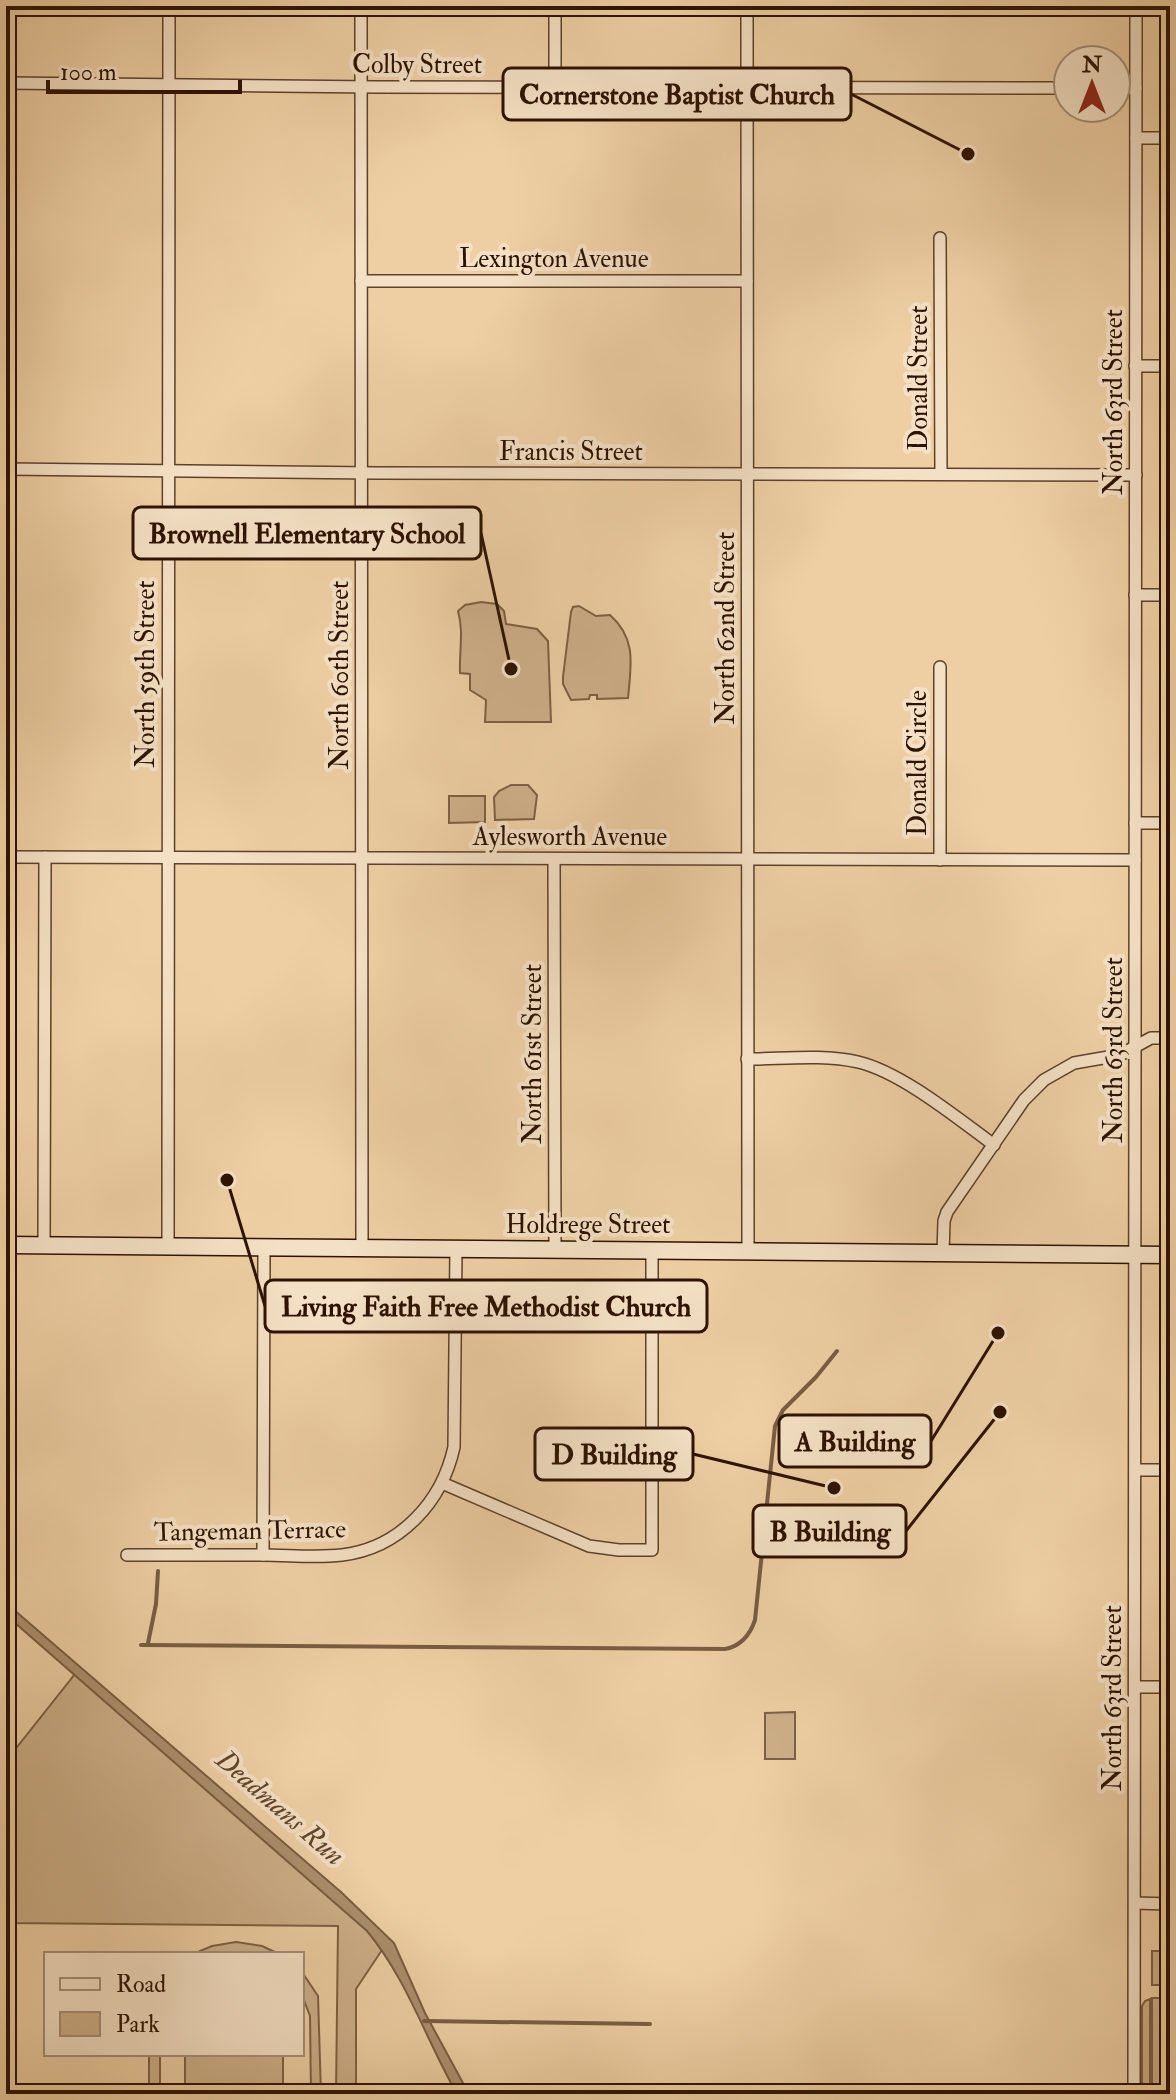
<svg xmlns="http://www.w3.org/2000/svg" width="1176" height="2100" font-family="'IM FELL Double Pica',serif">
	<rect width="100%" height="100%" fill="#eecfa4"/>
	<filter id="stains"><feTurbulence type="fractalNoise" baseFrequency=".0025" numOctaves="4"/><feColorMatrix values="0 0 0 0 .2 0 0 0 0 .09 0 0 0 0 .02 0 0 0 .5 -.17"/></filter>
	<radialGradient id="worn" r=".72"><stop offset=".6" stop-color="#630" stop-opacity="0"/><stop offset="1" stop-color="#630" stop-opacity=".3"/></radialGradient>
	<g fill="#cdaf88" stroke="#7d6044" stroke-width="2">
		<path d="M481,602L497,604L504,611L506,624L537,629L548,641L551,722H485L486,700L470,690V674L460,673C459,651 464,632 458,611L465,605Z"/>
		<path d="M579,606L596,616L610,615C637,639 631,665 628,698L597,699V695H590L589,699L571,700L563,684V677L571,612L573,607Z"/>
		<path d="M511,785H528L537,795L534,819L495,820L494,797L499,791Z"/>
		<path d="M449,796H485V822L449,823Z"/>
		<path d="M79,1669L388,1941L356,1989V2094H336L338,1926L6,1923V1748L17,1747Z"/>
		<path d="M795,1712V1759H765V1713Z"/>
		<path d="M236,1942L262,1946L279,1954H193L212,1946Z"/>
		<rect x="1152" y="1951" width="12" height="34"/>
		<path d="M302,1972L318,1996L321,2094H311L310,2016L302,1995Z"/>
		<path d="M1152,1998H1164L1165,2008L1170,2009V2038H1165V2054H1160V2084L1170,2085V2094H1152Z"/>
		<path d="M1150,1999V2094H1142V2006L1145,2001Z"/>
		<rect x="149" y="2054" width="11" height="40"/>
		<rect x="185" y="2054" width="98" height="40"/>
	</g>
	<path fill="#ac8f6c" stroke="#795d41" stroke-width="2" d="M6,1603L341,1892L394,1943L425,2013L469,2094H457C426,2040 407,1979 367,1931L6,1615Z"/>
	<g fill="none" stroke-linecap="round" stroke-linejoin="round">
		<g stroke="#795d41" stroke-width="4">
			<path d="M148,1643L156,1604L158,1571"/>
			<path d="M141,1645L725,1649C741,1646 750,1635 755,1620L775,1426L783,1410L816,1377L837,1351"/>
			<path d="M424,2021L650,2024"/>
		</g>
		<g stroke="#5d4129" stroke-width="14">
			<g id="minor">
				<path d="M361,6L362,1248"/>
				<path d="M555,6V88"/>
				<path d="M747,6L748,1251"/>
				<path d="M6,83L376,87L1068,88"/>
				<path d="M1116,88H1136"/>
				<path d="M1136,138H1170"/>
				<path d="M940,238L941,474"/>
				<path d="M361,281H747"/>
				<path d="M1135,366H1170"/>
				<path d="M6,469L376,473L1136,475"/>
				<path d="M1135,595H1170"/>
				<path d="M940,667V860"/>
				<path d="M1135,823H1170"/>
				<path d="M6,857L1135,860"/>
				<path d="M554,859L555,1249"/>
				<path d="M747,1059C783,1059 822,1054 858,1062C901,1072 957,1118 994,1145"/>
				<path d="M44,1245L45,857"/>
				<path d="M168,1246L169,6"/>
				<path d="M943,1253L944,1221L947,1212L1024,1100L1044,1080L1074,1063L1120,1055L1151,1038H1170"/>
				<path d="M1135,1470H1170"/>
				<path d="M442,1483L589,1546L619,1550H652V1250"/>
				<path d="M127,1555C172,1555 217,1555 262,1555C289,1555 316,1558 342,1555C400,1548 442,1502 454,1447L456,1248"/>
				<path d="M263,1555L264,1247"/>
				<path d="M1135,1687H1170"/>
				<path d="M1135,1903L1170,1904"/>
				<path d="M1134,2094L1136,6"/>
			</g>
		</g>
		<g stroke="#2d1200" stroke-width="19">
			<path id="secondary" d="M6,1245L1170,1255"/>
		</g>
		<use href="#minor" stroke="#f4e0c4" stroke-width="11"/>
		<use href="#secondary" stroke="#f4e0c4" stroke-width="16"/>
	</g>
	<g text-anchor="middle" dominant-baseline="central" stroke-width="8" stroke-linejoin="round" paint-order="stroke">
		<g font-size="26" fill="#2d1200" stroke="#f4e0c4">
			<text x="417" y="65">Colby Street</text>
			<text x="554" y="259">Lexington Avenue</text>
			<text transform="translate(919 378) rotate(-90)">Donald Street</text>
			<text transform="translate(1114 402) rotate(-90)">North 63rd Street</text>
			<text x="571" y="452">Francis Street</text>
			<text transform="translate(726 628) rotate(-90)">North 62nd Street</text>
			<text transform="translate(146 674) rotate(-90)">North 59th Street</text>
			<text transform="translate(340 675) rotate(-90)">North 60th Street</text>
			<text transform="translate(918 763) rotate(-90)">Donald Circle</text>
			<text x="570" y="837">Aylesworth Avenue</text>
			<text transform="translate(1114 1050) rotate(-90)">North 63rd Street</text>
			<text transform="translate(533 1054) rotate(-90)">North 61st Street</text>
			<text x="588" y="1225">Holdrege Street</text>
			<text transform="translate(250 1531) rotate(-1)">Tangeman Terrace</text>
			<text transform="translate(1113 1698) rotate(-90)">North 63rd Street</text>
		</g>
		<g font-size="28" font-style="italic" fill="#60442b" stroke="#f4e0c4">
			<text transform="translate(280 1808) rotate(41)">Deadmans Run</text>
		</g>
	</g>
	<path fill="none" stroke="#2d1200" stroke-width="3" d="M968 154L851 94M511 669L481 533M227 1180L265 1306M998 1333L931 1441M834 1488L693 1454M1000 1412L906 1531"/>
	<g fill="#2d1200" stroke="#f4e0c4" stroke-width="3">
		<circle cx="968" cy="154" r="8"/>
		<circle cx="511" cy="669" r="8"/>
		<circle cx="227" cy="1180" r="8"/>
		<circle cx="998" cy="1333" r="8"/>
		<circle cx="834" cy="1488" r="8"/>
		<circle cx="1000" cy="1412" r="8"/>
	</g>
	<g fill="#f4e0c4" stroke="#2d1200" stroke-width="3">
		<rect x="503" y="68" width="348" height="52" rx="8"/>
		<rect x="133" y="507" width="348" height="52" rx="8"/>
		<rect x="265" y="1280" width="442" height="52" rx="8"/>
		<rect x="779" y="1415" width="152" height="52" rx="8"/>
		<rect x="535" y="1428" width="158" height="52" rx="8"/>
		<rect x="753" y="1505" width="153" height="52" rx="8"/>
	</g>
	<g font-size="28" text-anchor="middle" font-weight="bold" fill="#2d1200">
		<text x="677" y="104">Cornerstone Baptist Church</text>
		<text x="307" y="543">Brownell Elementary School</text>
		<text x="486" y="1316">Living Faith Free Methodist Church</text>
		<text x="855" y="1451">A Building</text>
		<text x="614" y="1464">D Building</text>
		<text x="830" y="1541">B Building</text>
	</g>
	<rect width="1176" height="2100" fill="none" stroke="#eecfa4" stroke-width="32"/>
	<rect x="8" y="8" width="1160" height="2084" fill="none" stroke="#2d1200" stroke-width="4"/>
	<rect x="16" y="16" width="1144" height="2068" fill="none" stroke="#2d1200" stroke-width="2"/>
	<rect x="44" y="1952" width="260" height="104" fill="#f4e0c4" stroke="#a48e76" stroke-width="2"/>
	<rect x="60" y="1978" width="40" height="12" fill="#f4e0c4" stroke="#a48e76" stroke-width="2"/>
	<text x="116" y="1992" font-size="24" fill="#2d1200">Road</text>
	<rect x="60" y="2012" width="40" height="24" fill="#cdaf88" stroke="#a48e76" stroke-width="2"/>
	<text x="116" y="2032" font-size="24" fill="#2d1200">Park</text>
	<g transform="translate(1092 84)"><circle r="38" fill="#f4e0c4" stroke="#a48e76" stroke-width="2"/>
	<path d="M0-6L14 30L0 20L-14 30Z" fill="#8f2418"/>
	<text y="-12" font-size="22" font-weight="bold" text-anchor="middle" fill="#2d1200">N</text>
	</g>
	<path d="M48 80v12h192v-12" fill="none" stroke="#2d1200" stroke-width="4"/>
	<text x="60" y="80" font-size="24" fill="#2d1200" stroke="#f4e0c4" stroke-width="6" paint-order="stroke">100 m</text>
	<rect width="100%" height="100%" filter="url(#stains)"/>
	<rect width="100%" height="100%" fill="url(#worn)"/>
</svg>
